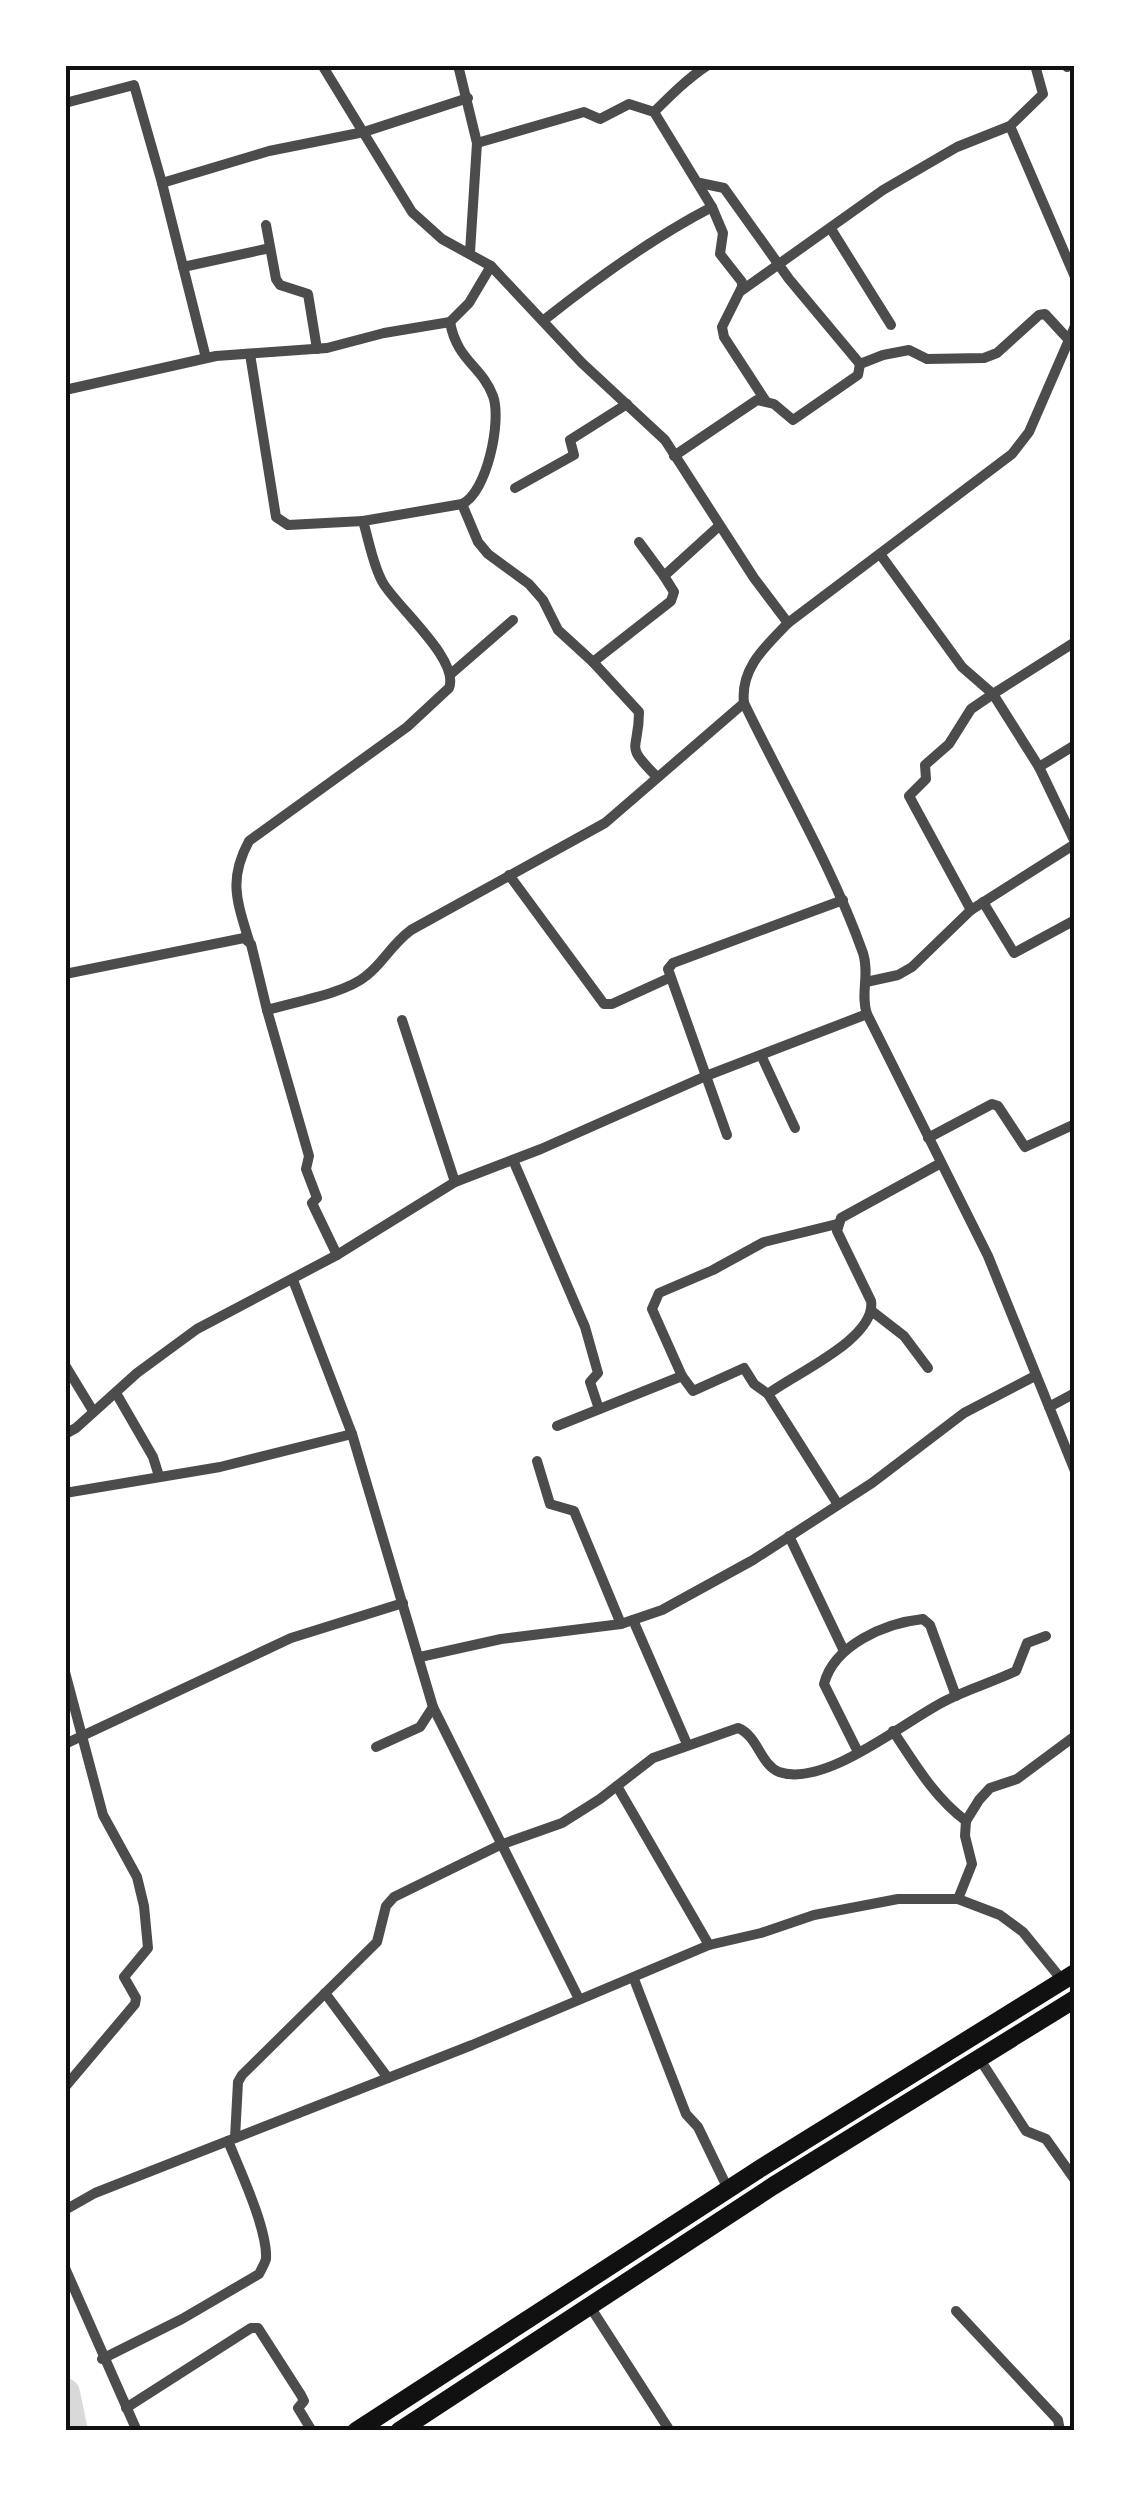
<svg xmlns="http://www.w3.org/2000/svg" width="1140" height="2496" font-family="Helvetica,sans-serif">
	<rect width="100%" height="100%" fill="#fff"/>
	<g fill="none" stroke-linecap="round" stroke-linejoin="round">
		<path stroke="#d9d9d9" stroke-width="30" d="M65,2393L73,2431"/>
		<g stroke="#4c4c4c" stroke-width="10">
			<path d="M322,65L412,212L442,239L491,266L582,363L665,440L754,578L788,623"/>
			<path d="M458,65L477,143L470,252"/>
			<path d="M1067,67L1071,65"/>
			<path d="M65,103L134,85L162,183"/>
			<path d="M654,112C670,96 688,78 708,65"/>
			<path d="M1010,126L1075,277"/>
			<path d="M477,143L584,112L600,119L629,104L654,112L712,207L723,233L720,254L742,282V287L722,327L724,337L765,400"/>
			<path d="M700,183L724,188L789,279L860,364"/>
			<path d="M266,225L276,279L280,285L308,294L317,349"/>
			<path d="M831,229L891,325"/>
			<path d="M183,267L270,248"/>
			<path d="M741,291L883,190L957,147L1010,126L1043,94L1035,65"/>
			<path d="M544,320C597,278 652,238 712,207"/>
			<path d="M1075,326L1029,432L1012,454L788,623C766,646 740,668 744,703C784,786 832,866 863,953C870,974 860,994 867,1014L988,1256L1075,1471"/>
			<path d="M250,354L276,517L288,525L363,521"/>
			<path d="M206,358L162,183L269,151L364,132L468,98"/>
			<path d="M65,390L216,356L327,348L384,333L450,322L469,303L491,266"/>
			<path d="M674,456L757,400L774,404L793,420L858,375L860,364L883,355L909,350L927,359L984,358L997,353L1039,315L1045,314L1068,339"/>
			<path d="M515,488L574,455L570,440L627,404"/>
			<path d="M462,504L478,542L488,554L529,584L543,600L558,630L593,662"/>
			<path d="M639,542L664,576"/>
			<path d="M880,554L962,667L993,694L971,709L949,744L925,765L926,779L909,796L971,910"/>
			<path d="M452,673L513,620"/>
			<path d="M1075,745L1039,767L1075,842"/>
			<path d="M1039,767L993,694L1075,642"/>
			<path d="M657,777C623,743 639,753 639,712L593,662L671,601L674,592L664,576L719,526"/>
			<path d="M509,875L604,1004H612L669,978"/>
			<path d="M983,902L1014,953L1075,920"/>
			<path d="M249,941C237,901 228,880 249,841L407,727L449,688C460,660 398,608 383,583C373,566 369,541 363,521L462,504C487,493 502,420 493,396C482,366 457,361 450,322"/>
			<path d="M65,974L244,938L251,944L267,1010C294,1002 346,993 366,976C384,962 390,946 411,930L605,823L744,703"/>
			<path d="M866,982L898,975L912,967L971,910L1075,844"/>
			<path d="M267,1010L309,1156L306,1169L317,1198L312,1203L337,1255"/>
			<path d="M402,1020L455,1182"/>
			<path d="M761,1055L795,1128"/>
			<path d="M727,1135L668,969L673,963L843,900"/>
			<path d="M928,1138L992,1104L998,1106L1025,1147L1075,1124"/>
			<path d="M513,1160L585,1327L598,1373L590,1382L599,1409"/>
			<path d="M293,1280L352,1434L433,1707L579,1999"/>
			<path d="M873,1312L904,1336L928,1368"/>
			<path d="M65,1365L93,1411"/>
			<path d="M682,1376L693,1391L744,1368L754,1384L768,1394"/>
			<path d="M116,1393L153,1457L159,1476"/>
			<path d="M1049,1407L1075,1393"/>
			<path d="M557,1426L682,1376L652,1309L659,1293L713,1270L764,1242L837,1224"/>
			<path d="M65,1434L76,1428L137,1373L197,1329L337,1255L455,1182L541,1149L706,1076L867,1014"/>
			<path d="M537,1461L550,1504L574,1511L621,1624"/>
			<path d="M65,1493L220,1467L352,1434"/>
			<path d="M837,1503L768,1394C796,1373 877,1338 871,1301L837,1231L841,1218L941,1163"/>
			<path d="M789,1536L844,1651"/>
			<path d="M633,1620L687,1744"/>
			<path d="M420,1657L501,1639L621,1624L662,1610L753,1560L872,1483L964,1413L1035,1376"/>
			<path d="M65,1672L103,1815L137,1877L144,1906L148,1948L124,1977L136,1998L135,2004L65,2087"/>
			<path d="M893,1731C915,1764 934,1797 966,1821"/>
			<path d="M65,1744L291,1638L403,1603"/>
			<path d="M376,1747L420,1727L433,1707"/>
			<path d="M858,1752L824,1684C834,1645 885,1623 923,1619L930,1625L956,1696"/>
			<path d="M617,1786L709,1945"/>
			<path d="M958,1899L972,1864L965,1836L966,1821L979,1800L990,1788L1017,1779L1075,1736"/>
			<path d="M634,1979L686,2114L698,2127L728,2189"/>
			<path d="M325,1993L388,2078"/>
			<path d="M979,2058L1026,2131L1046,2139L1075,2180"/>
			<path d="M235,2138L238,2082L242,2075L377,1942L386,1906L394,1897L500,1845L562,1823L600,1799L653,1758L738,1728C758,1736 760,1764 779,1772C825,1788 905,1721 945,1701C968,1689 993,1682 1016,1671L1027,1643L1046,1636"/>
			<path d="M65,2210L95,2193L472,2045L709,1945L761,1933L814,1915L898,1899H958L1000,1915L1023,1932L1062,1980"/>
			<path d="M65,2268L137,2431"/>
			<path d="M589,2305L670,2431"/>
			<path d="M956,2311L1058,2420L1060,2431"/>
			<path d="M102,2359L182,2319L259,2274C261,2270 265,2263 266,2259C268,2230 239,2168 228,2141"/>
			<path d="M126,2408L251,2328H258L301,2395L304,2401L298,2408L312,2431"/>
		</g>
		<g stroke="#111" stroke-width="18">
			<path d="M356,2431L761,2168L1075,1973"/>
			<path d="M399,2431L773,2186L1075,1999"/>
		</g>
	</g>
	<rect width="1140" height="2496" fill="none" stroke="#ffffff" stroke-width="135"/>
	<rect x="68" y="68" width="1004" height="2360" fill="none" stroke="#111" stroke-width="4"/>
</svg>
